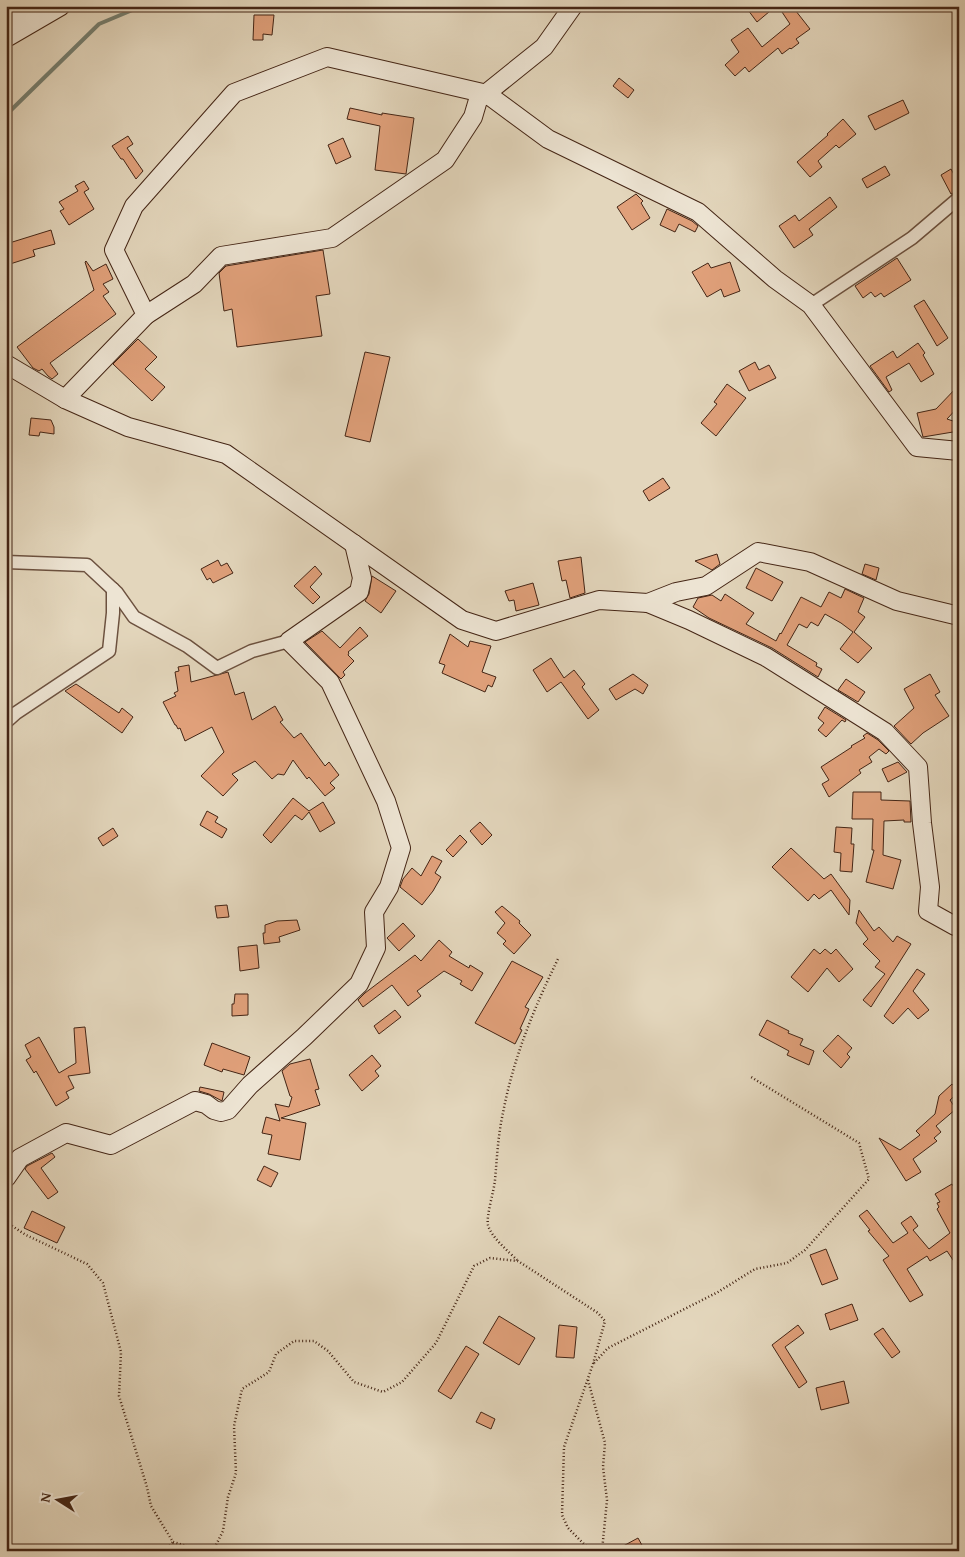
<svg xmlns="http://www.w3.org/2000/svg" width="965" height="1557" font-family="'Gentium Book Plus',serif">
	<rect width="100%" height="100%" fill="#e3d6bc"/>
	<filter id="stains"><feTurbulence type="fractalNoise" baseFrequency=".004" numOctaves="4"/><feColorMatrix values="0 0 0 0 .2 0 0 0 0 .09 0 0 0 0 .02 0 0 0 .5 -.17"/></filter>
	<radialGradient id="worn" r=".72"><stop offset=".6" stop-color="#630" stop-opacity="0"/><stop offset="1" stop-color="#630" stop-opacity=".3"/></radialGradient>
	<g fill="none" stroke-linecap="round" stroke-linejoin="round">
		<path stroke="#757e6f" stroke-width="4" d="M6,115L99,24L142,6"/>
	</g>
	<g fill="#e0a07a" stroke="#442515">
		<path d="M745,6H776L757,22Z"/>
		<path d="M778,6H792L810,29L796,39L799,43L791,49L790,48L782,54L778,48L749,72L745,67L735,76L725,65L739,52L731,40L748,28L762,47L790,24Z"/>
		<path d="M254,15H274L272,35L263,34V40H253Z"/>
		<path d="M619,78L634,90L628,98L613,86Z"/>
		<path d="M903,100L909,113L875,130L868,116Z"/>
		<path d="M350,108L382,115V113L414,118L406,174L375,170L380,126L347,119Z"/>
		<path d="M843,119L856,134L839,148L836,145L818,161L822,167L810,177L797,162L828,135L827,134Z"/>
		<path d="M128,136L133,144L127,148L143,171L136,179L123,159H121L112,146Z"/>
		<path d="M343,138L351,157L336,164L328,145Z"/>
		<path d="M885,166L890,175L867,188L862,179Z"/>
		<path d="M951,169L959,184V190L951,194L941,175Z"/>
		<path d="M84,181L89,189L84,192L94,209L69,225L60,211L64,209L59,202L78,191L75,186Z"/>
		<path d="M636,194L643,201L641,203L650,218L632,230L617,207Z"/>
		<path d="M830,197L837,207L809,229L813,235L794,248L779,226L795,215L799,221Z"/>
		<path d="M667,209L692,221L698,226L695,232L679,224L675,232L660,225Z"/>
		<path d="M51,230L55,244L33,250L35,256L10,264L6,251V244Z"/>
		<path d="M323,250L330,294L316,296L322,336L237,347L232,309L224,311L219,273L226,266Z"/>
		<path d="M897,258L911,280L884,297L881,293L875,297L871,292L863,298L855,286Z"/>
		<path d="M86,261L93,271L106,264L113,279L103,284L109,292L103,296L116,314L50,363L58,374L52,379L48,376L42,369L39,371L33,368L17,347L94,290L85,262Z"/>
		<path d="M730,262L740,291L724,297L721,289L707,297L692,272L708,263L711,268Z"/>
		<path d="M924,300L948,338L937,346L914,306Z"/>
		<path d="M138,339L157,357L145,369L165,387L152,401L113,364Z"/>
		<path d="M918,343L925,353L923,355L934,374L921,382L909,363L886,377L892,390L889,392L870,366L893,351L897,358Z"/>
		<path d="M365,352L390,357L370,442L345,436Z"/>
		<path d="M755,362L759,370L769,365L776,378L749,391L739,371Z"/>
		<path d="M727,384L746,398L716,436L701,423L717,404L714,402Z"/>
		<path d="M959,385V406L947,419L959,423V431L923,437L917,413L936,409Z"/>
		<path d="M31,418L51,420L54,427V434L40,432L39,436L29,435Z"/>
		<path d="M663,478L670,488L649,501L643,491Z"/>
		<path d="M717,554L720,564L712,570L695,561Z"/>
		<path d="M581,557L585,593L570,598L566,580L562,581L558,561Z"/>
		<path d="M218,560L221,566L227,563L233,573L213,583L210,578L207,580L201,569Z"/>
		<path d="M865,564L879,568L876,580L862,574Z"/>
		<path d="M315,566L322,574L310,587L320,597L313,604L294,586Z"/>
		<path d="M756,568L783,582L772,601L746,588Z"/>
		<path d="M372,576L396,591L381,613L365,601L369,594Z"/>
		<path d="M533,583L539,605L516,611L514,600L509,601L505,591Z"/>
		<path d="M845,589L864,598L858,612L865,617L854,632L872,648L858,663L840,649L853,632L841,623L825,614L818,626L811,622L807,628L799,624L787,645L817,663L816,666L822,669L818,677L772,648L709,618L693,607L698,598L712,595L721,601L725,594L754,613L746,624L776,641L780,633L781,634L801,597L821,607L829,592L841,598Z"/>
		<path d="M360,627L368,636L348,652L349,653L348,655L354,661L343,672L345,675L341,679L305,642L322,631L340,648Z"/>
		<path d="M450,634L468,647L470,641L491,646L482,672L496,677L492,687L488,685L485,692L442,673L445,665L439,663Z"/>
		<path d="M551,658L564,678L574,670L585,684L582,687L599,710L588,719L561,682L547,692L533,670Z"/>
		<path d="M189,665L191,682L228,672L235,695L244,692L252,720L275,706L283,720L280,722L294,738L301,733L325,766L329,762L339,775L330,783L335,788L325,796L309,777L307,779L293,760L284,775L278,774L272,779L255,761L232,774L238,780L223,796L201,776L224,752L212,727L185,741L180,728L178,729L176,725H175L163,702L176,696L174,693L178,691L175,672L179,671L178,667Z"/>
		<path d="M633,674L648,685L643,694L635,689L616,700L609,689Z"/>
		<path d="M930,674L940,692L935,695L949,716L923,733L911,744L894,726L914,708L904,689Z"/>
		<path d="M846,679L865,692L858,702L838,690Z"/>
		<path d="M76,684L119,713L122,708L133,717L122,733L65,691Z"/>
		<path d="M825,707L846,720L845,722L842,720L826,737L818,730L824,723L818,718Z"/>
		<path d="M867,733L878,740L889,751L886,754L879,749L869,757L872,762L859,770L861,773L829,797L822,784L829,780L821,767L852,747L851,746L865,738L863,736Z"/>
		<path d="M898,762L907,772L888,782L882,769Z"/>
		<path d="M853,792H881V800L910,801L911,822H904V820L884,821L883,855L901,860L893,889L866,882L874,850H872L873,819H852Z"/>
		<path d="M293,798L309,811L323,802L335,823L320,832L309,812L302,820L295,815L271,843L263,835Z"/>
		<path d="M207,811L218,817L215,822L227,829L222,838L200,825Z"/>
		<path d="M480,822L492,835L482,845L470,831Z"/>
		<path d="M836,827L852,828L851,844H854L852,872L840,871L841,853L834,852Z"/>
		<path d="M113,828L118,836L103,846L98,838Z"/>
		<path d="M460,835L467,842L453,857L446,850Z"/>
		<path d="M791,848L824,879L831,874L850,900L849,915L831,890L819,899L814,894L808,901L772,867Z"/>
		<path d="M432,856L442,861L435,873L441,877L433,891L422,905L400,887L403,879L412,868L421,876Z"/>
		<path d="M227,905L229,917L217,918L215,906Z"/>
		<path d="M502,906L520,921L519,923L531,935L514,954L503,944L506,941L497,933L505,923L495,912Z"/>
		<path d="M859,910L874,931L879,927L893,942L897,936L911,944L871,1007L863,1000L885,974L875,967L880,961L863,944L868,939L856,923Z"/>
		<path d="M297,920L300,930L279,937L280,942L264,944L263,933H265V925L277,921Z"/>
		<path d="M403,923L415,936L399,951L387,938Z"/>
		<path d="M439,940L452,952L449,956L469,968L470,965L483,973L472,991L460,984L462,981L444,971L417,991L421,996L408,1006L392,985L363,1007L358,1000L365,993L415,955L421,961Z"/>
		<path d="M257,945L259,968L240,971L238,947Z"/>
		<path d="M814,949L820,954L825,949L831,954L836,949L853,969L839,982L827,968L808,992L791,977Z"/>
		<path d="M512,961L543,977L525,1007L529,1009L520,1029L522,1030L515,1044L475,1023Z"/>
		<path d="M917,969L925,974L913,991L929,1010L918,1019L908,1008L893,1024L884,1016Z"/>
		<path d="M235,994H248V1015L232,1016V1004H234Z"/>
		<path d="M395,1010L401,1017L379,1034L374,1026Z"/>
		<path d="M767,1020L789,1031L788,1033L803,1039L800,1045L814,1051L809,1065L787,1055L789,1051L759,1035Z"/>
		<path d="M85,1027L90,1073L68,1076L74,1088L66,1092L69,1098L56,1106L36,1071L34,1073L26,1060L31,1057L25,1045L39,1037L59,1073L76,1063L74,1028Z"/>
		<path d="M838,1035L852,1048L847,1054L850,1057L841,1068L823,1051Z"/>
		<path d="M212,1043L250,1057L244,1075L223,1069L222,1072L204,1065Z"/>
		<path d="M372,1055L381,1066L375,1071L379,1076L362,1091L349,1075Z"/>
		<path d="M310,1059L319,1089L315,1090L320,1105L281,1118L306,1123L300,1160L268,1154L272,1135L262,1133L266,1117L280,1121L275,1104L289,1107L292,1097L290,1096L282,1071L290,1064Z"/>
		<path d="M952,1084L959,1092L950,1100L956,1109L936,1126L941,1132L934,1138L937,1141L913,1159L921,1172L906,1181L879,1138L900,1150L920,1135L916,1131L935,1114L939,1096Z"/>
		<path d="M200,1087L224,1092L222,1101L209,1094L199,1091Z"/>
		<path d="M52,1153L55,1157L41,1168L58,1192L48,1199L25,1169L27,1166Z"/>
		<path d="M264,1166L278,1173L271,1187L257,1180Z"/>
		<path d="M952,1184L959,1196V1269L947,1251L930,1261L927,1256L907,1269L923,1295L910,1302L883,1260L889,1256L868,1231L870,1230L859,1216L867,1210L893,1243L908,1233L901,1223L911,1216L918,1226L913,1230L929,1249L950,1233L937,1209L939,1207L937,1203L940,1202L935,1194Z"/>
		<path d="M32,1211L65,1227L57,1243L24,1228Z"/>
		<path d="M826,1249L838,1279L822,1285L810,1255Z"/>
		<path d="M852,1304L858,1320L830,1330L825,1314Z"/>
		<path d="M499,1316L535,1338L519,1365L483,1343Z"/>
		<path d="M559,1325L577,1327L574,1358L556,1357Z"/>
		<path d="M798,1325L804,1333L785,1347L807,1382L799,1388L772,1345Z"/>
		<path d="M883,1328L900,1352L892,1358L874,1334Z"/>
		<path d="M466,1346L479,1354L451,1399L438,1391Z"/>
		<path d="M844,1381L849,1403L821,1410L816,1388Z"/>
		<path d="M481,1412L495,1419L491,1429L476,1422Z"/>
		<path d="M638,1538L643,1547L635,1551H614Z"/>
	</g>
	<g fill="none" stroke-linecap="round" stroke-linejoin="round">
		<g stroke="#6c513f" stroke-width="15">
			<g id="street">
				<path d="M811,305L912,238L959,198"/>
				<path d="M6,562L87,565L117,593L134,617L187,646L217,668L252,651L289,641"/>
				<path d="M6,722L16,713L109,651L113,613V589"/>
			</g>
		</g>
		<g stroke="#442515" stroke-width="20">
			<g id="secondary">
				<path d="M6,19L29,6"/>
				<path d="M6,38L61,6"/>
				<path d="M146,315L194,284L221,256L332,238L445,160L473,117L478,100L544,47L573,6"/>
				<path d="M6,364L65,399L128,427L226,454L462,620L496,631L599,600L648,603L689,620L766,657L885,732L918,767L922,823L930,887L928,911L955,926H959"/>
				<path d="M65,399L146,315L114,250L134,206L234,93L327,57L487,94L548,139L698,212L775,279L811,305L917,447L959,451"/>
				<path d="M648,603L676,592L706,586L758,552L810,562L897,601L959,616"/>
				<path d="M6,1178L20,1158L66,1133L111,1145L195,1101L206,1104L214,1110L221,1112L228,1110L250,1085L304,1037L359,984L376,948L374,912L389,887L401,848L386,801L330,682L289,641L359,592L362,578L354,544"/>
			</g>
		</g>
		<g stroke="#442515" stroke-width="2.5" stroke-dasharray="1 2.5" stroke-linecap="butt">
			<path d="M6,1222L26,1235L87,1264L103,1283L121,1352L119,1396L147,1487L151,1506L173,1542L203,1551"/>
			<path d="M517,1260C509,1252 491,1237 488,1225C486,1216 494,1191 495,1180C497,1158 498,1135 503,1113C513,1059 534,1008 558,959"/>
			<path d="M594,1363L608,1348L718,1292L755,1269L787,1263L805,1250L869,1179L859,1143L751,1077"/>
			<path d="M588,1380L605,1443L603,1467L607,1500L602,1551"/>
			<path d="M165,1551L173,1542"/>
			<path d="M213,1551L223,1531L228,1497L236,1473L234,1426L242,1389L269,1372L276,1354L294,1341H314L328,1351L354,1382L383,1392L402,1382L436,1343L474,1266L490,1258L518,1261L598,1313L605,1321L593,1364L564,1447L562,1515L568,1528L591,1551"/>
		</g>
		<use href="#street" stroke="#ede4d3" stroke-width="12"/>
		<use href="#secondary" stroke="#ede4d3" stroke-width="18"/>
	</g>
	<rect width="965" height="1557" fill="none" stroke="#e3d6bc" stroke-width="25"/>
	<rect x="8" y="8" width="950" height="1542" fill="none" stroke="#442515" stroke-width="2.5"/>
	<rect x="12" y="12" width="940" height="1532" fill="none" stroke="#442515"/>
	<g transform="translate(58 1500) rotate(281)" stroke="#ede4d3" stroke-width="4" paint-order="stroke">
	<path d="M0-4L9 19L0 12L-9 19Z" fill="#442515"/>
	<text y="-8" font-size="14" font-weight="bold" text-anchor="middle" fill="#442515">N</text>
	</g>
	<rect width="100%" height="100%" filter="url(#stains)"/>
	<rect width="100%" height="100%" fill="url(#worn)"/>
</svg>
